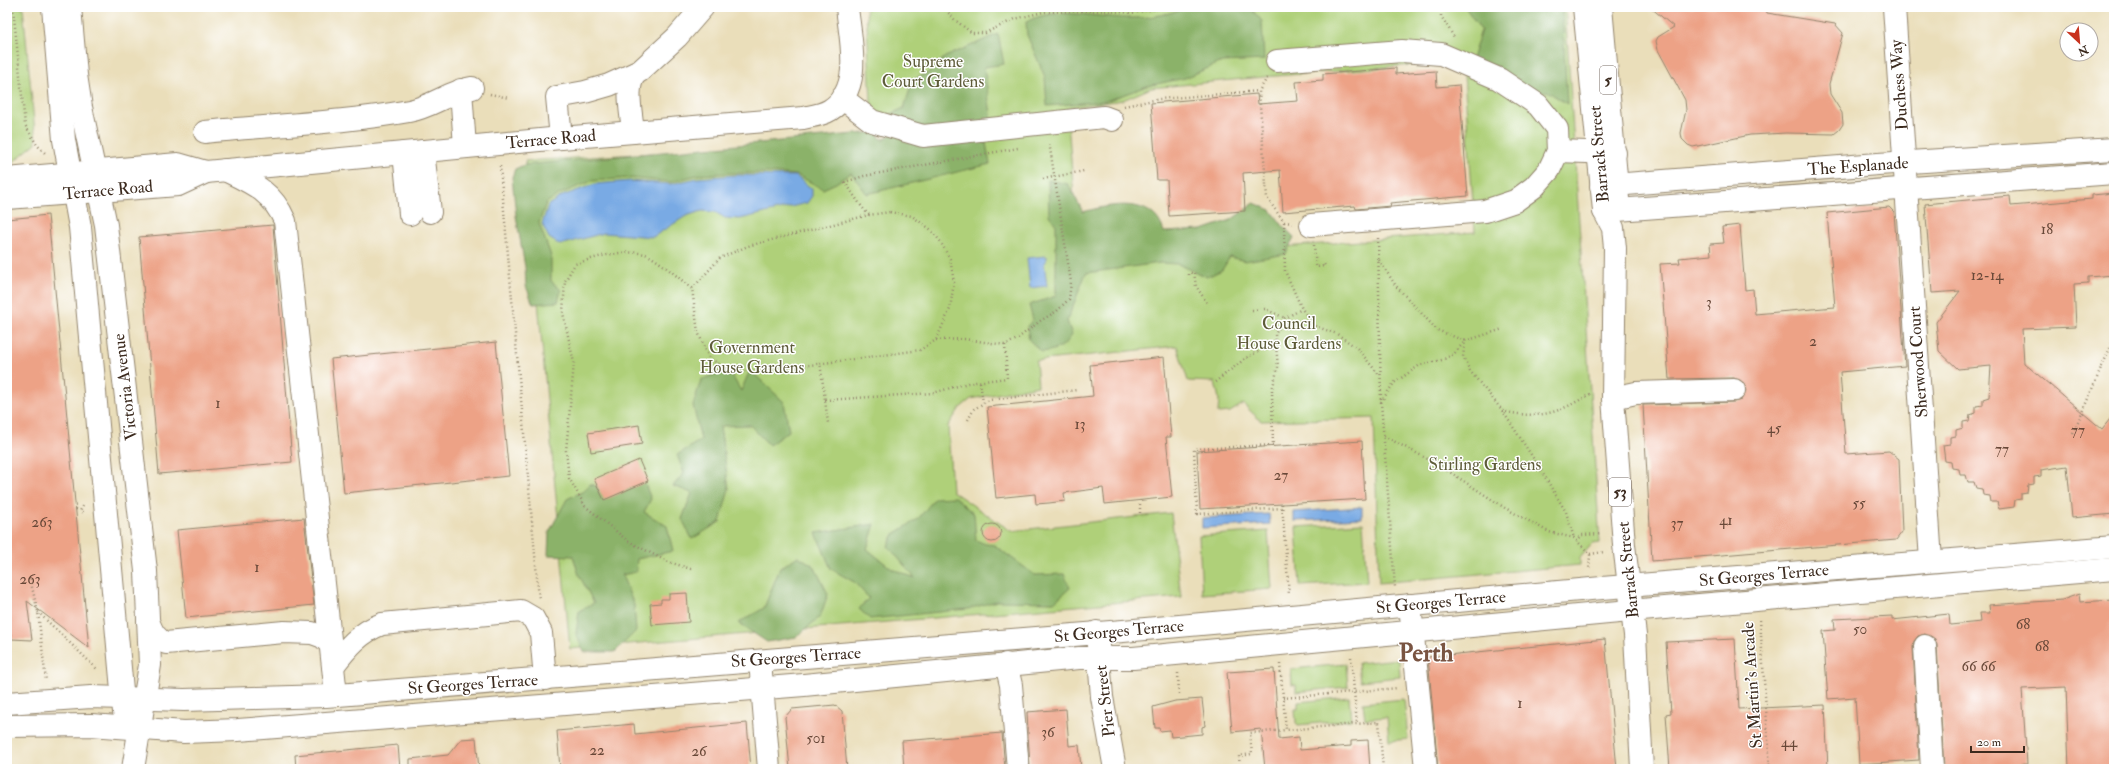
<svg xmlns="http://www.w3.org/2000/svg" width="2121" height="776" font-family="'IM FELL Double Pica',serif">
	<rect width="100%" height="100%" fill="#fff"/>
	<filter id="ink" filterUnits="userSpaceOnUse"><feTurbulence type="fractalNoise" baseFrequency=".025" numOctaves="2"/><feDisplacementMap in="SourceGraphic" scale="8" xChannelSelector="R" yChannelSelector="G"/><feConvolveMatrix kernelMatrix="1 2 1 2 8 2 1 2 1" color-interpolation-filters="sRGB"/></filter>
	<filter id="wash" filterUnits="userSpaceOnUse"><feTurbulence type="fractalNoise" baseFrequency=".012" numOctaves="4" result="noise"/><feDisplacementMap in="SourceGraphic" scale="16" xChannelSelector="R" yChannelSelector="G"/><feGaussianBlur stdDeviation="0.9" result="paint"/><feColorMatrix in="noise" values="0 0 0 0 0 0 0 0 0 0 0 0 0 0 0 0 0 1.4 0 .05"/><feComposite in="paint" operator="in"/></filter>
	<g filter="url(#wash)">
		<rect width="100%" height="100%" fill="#eadeba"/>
		<g fill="#afd079" stroke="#757d4c" fill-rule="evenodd">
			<path d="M7,7H23L36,143L7,167Z"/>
			<path d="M866,7H1565L1600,543L1592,544L1580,558V565L1379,583L1374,418L1261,421L1243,404L1230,412L1218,413L1219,399L1215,382L1188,381L1177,346L1036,361L1038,386L971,399L960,408L948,426L952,491L1011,531L1171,513L1181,597L570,649L525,161L922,136L872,121ZM1463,61L1475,232L1079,263L1067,108L1123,100L1151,88L1263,77Z"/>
			<path d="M1363,523L1367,582L1300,586L1296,527Z"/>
			<path d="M1268,531L1272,589L1202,594L1199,536Z"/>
			<path d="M1399,659L1400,677L1360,681L1358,663Z"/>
			<path d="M1346,664L1348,687L1296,692V685H1292L1291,669Z"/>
			<path d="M1349,697L1351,720L1298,725L1296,723L1295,709H1298V702Z"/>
			<path d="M1404,699L1408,739L1389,741L1387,717L1365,719L1363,703Z"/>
		</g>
		<g fill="#8bb269" stroke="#636e44">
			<path d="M1190,7H1245L1253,11L1262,21L1264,60L1222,62L1185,78L1147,86L1106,101L1047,106L1045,77L1027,35L1026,22C1056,5 1099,19 1132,18C1152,18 1171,13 1190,7Z"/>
			<path d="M1465,7H1562L1567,104L1547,91L1532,94L1472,59L1481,30Z"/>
			<path d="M998,34L1004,64L984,67L992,121L983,128L990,164L867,194L851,173L836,183L823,189L797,175L770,173H733L697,175L671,182L629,178L592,181L560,194L546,203L539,223L551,256V281L561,290L558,302L533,304L526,286L525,267L516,216L512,177L515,169L524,165L876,132L883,141L894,131L891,114L904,108L910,89L908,82L928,73L945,57Z"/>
			<path d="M1048,180L1068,184L1083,212C1111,204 1154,196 1164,232L1202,230L1231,220L1254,203L1271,210L1283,226L1294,237L1286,254L1245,261L1230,257L1222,270L1207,277L1178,264L1160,263L1086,273L1067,321L1072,335C1064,348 1056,350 1042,352L1029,340L1027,326L1033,320L1029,305L1056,296V225L1049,215Z"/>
			<path d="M728,369L741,391L750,370L784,402L789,431L769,445L750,425L720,426L729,489L720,522L692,539L682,519L692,493L673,486L684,473L677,455L701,440L693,405L701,380Z"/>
			<path d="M642,482L645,484L651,499L644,512L667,526L673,551L637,559L636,572L622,575L634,605L636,631L615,652H584L576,634L579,611L594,603L579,575L573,556L548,555L549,532L567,499L584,491L590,484L620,493Z"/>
			<path d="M955,497L974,514L976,540L985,544L994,545L1035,575L1064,574L1070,588L1054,602L997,601L968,609L870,619L859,609L869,598L854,582L831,569L816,533L875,524L867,549L892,569L915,578L888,546L894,534L918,519L935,498Z"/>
			<path d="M798,556L814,566L828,594L820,617L796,637L767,642L738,623L764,608L780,568Z"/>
		</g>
		<g fill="#79aae4" stroke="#5a6a81">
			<path d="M736,175L796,176L812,189V196L807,203L740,219L725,218L715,212L702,211L686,216L653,237L604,233L560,245L549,238L542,224L548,205L562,196L595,184L630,181L671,184L697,178Z"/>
			<path d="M1046,256V262H1044L1047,286L1030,288L1027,258Z"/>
			<path d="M1362,507V518L1294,521V512Z"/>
			<path d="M1269,514L1270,524L1202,528V518Z"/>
		</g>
		<g id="blocks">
			<g fill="#eda286">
				<path d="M1650,7H1765L1767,13L1835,24L1843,33L1829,84L1830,94L1842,113L1843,124L1839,130L1834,134L1786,133L1750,135L1693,147L1688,145L1682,139L1681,133L1686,110L1685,100L1658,50L1656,41L1658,37L1674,27Z"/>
				<path d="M1396,68V74L1436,71L1437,87L1459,85L1468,196L1390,203L1391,206L1356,209L1355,206L1283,212L1280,170L1243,173L1245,211L1169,216L1167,180H1157L1151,103L1257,94L1258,104L1298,101L1296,82L1323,80V74Z"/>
				<path d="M2114,193V275L2088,277V283L2074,284L2076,327L2022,329L2024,363L2102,429L2114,414V514L2072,518L2067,466L2041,470V476L2034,477V484L2028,485L2027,492L2021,493V499L2015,500L2014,507L1999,509L1997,502H1991L1990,496L1983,495L1982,489L1976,488L1974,482H1968L1966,475H1960L1959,469L1952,468L1951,462L1945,461L1943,445L1950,444V437L1956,436V430L1963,428V422L1969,421L1970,415L1976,413V406L1983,405V399L1989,397L1991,366L1958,369L1939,351L1936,322L1960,291L1932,293L1925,204L2010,196L2011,206L2092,199V195Z"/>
				<path d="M1889,207L1894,212L1905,366L1840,372L1846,454L1889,451L1899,459L1902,532L1896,540L1652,561L1643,405L1734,402L1741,400L1746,390L1744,383L1734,378L1669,379L1660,264L1680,263L1679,258L1711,255L1710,244L1724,243L1722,227L1740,225L1745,290L1753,289L1755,314L1835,307L1827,213Z"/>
				<path d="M48,215L74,492L89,648L27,601L32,640L11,639V634H7V219Z"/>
				<path d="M273,225L292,462L159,474L139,237Z"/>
				<path d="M496,342L509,476L344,493L331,359Z"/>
				<path d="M1164,357L1171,437H1166L1172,497L1105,504L1103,488L1064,493L1065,501L1049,503L1036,504L1035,494L996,498L987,407L1093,396L1090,365Z"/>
				<path d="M639,425L642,444L591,452L588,433Z"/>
				<path d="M1362,441L1365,499L1200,509L1197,451Z"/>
				<path d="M639,460L648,481L604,500L594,479Z"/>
				<path d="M304,518L314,605L186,618L177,530Z"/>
				<circle cx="992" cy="533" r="9"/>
				<path d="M687,593L689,622L652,625L650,604L661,603V599H669V594Z"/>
				<path d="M2079,594L2080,602L2114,600V767L2069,769L2066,687L2022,689L2027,764L1944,769L1937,645L1935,639L1925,634L1918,636L1914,641L1913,647L1919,760L1859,764L1855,697L1828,699L1823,631L1835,630L1834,619L1892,616V620L1949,614L1950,625L1981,622L1980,613H1990L1989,605L2062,600Z"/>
				<path d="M1605,639L1617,769H1438L1428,657Z"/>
				<path d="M1735,639L1739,709L1825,705L1828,769H1670L1666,714L1671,713L1666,642Z"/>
				<path d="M1274,669L1279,739L1299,737L1300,750L1351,746V741L1368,740L1370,769H1265L1261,729L1232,732L1227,672Z"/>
				<path d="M1202,699L1205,726L1202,727V734L1171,737L1170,730L1160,731L1159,728H1155L1153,707L1175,701Z"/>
				<path d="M835,705L842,711L847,769H790L785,717L792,709Z"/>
				<path d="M1066,709L1069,746L1079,745L1081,769H1030L1027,712Z"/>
				<path d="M747,723L751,769H560L557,731L634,724L635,734Z"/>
				<path d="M1002,733L1005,769H904L902,741Z"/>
				<path d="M476,738L479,769H410V759L448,755L461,739Z"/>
				<path d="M398,745L400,769H296L295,755Z"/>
			</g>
		</g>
	</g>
	<g filter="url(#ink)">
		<use href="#blocks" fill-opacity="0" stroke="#92846c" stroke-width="1"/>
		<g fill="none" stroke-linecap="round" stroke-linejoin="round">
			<g stroke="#92846c" stroke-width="24">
				<g id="minor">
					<path d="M1894,7L1931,561"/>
					<path d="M1277,61L1402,51L1441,54L1499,79L1538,105L1557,129L1558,151L1549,170L1534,187L1515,201L1485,211L1311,225"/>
					<path d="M461,90L465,147"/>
					<path d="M842,98L872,121L923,136L1104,117L1112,120"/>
					<path d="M205,132C273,125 342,123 409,111C432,107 450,91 472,88"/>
					<path d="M633,132C632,115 624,86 636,73"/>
					<path d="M561,138L557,97L585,92L609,85L640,71L677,37L703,7"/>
					<path d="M423,151L430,212"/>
					<path d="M1558,151L1615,153"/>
					<path d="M404,153L410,214"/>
					<path d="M225,170C252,183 272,191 285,221L336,695"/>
					<path d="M7,179L178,164L206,172L561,138L803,118C812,116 822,115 830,110C864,89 850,39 847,7"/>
					<path d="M7,198L178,185L206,172"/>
					<path d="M1613,398L1636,393L1734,390"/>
					<path d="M1410,605L1426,769"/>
					<path d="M148,621C152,631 155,639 166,643L284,632L312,633L323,637L331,645"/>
					<path d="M1097,632L1102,697L1115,769"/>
					<path d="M1925,646L1932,769"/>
					<path d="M760,661L769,769"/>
					<path d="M1006,664L1011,685L1018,769"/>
					<path d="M333,666C347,648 360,632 382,624L521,611L533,618L541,633L545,679"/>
				</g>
			</g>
			<g stroke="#92846c" stroke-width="24">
				<g id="major">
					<path d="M53,7L64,140L80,227L124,712"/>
					<path d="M70,7L76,75L81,107L106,225L146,571L150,665L133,769"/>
					<path d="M1584,7L1604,211L1613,228L1615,248L1613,398L1624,545L1635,635L1642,769"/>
					<path d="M1601,7L1618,199"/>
					<path d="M1601,186L1878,164L2114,149"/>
					<path d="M1604,211L2114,173"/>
					<path d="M7,703L91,697L184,700L326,696L1123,631L1602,588L2114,547"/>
					<path d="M7,726L91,725L184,732L238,730L804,685L1079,658H1133L1619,612L2114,569"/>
				</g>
			</g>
			<g stroke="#92846c" stroke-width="2.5" stroke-dasharray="1 3" stroke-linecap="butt">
				<path d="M13,7L25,125L37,145L45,153"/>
				<path d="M943,7L955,20L972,33H985L1015,19L1043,12L1101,11L1132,13L1168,7"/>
				<path d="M1441,7V16L1454,37"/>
				<path d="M1267,78L1259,91L1267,198L1284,222L1293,223"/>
				<path d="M490,94L509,98"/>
				<path d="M1124,106L1159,99L1259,91"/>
				<path d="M500,166L539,599"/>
				<path d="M1043,179L1084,171"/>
				<path d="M890,212L912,216L930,229L940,241L950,259L954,282L950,309L936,340L920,350L773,370L743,371L724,367L709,358L698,332L692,289L720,258L748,246L869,215Z"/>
				<path d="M869,215C859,205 853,193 845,182L864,176L1018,148"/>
				<path d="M1284,222L1285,271L1302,309L1315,326L1337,334L1357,348L1380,376"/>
				<path d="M1378,238L1381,402L1395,587"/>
				<path d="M1314,245L1316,267L1325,266L1324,264"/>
				<path d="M1379,260L1396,286L1437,330L1465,341L1463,357L1470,371L1502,410L1539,467L1566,512L1574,538"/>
				<path d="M1189,275V273L1194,272L1196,286L1207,303"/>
				<path d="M1252,310L1265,309L1285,318"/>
				<path d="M936,340L964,339L1005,345L1017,339L1040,321L1057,311L1069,299L1071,282L1049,142"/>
				<path d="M820,362L828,423"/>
				<path d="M980,382L983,402"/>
				<path d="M1215,382L1246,358L1261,350L1275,348"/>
				<path d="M825,400L933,393L968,383L1007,378L1005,345"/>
				<path d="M1381,402L1394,383L1420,365L1442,360L1454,354L1465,341L1503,329"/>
				<path d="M1502,411C1542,420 1558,413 1592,393"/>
				<path d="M968,420L974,409L989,400L1077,390"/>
				<path d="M2073,433L2114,339"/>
				<path d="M1384,436L1439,465L1505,508L1549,532L1574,538L1590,554L1589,570"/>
				<path d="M1273,445L1194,449L1197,514L1282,508"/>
				<path d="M1273,447L1272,390L1278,367L1275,334L1285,318L1302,309"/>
				<path d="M1140,500V513"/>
				<path d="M1282,504L1289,595"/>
				<path d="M83,506L80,511L84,513"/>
				<path d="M76,509L80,510"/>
				<path d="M1577,541L1582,535L1602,534"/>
				<path d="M1590,554L1604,552"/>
				<path d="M691,569L666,561L628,541L585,506L569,478L566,451L574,363L563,313L565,281L575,264C596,257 623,249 645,254C655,257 683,281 692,289"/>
				<path d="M30,579L38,612L46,681"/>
				<path d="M38,612L98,670"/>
				<path d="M1760,620L1770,769"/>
				<path d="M1351,657L1357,724"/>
				<path d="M1280,664L1286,730L1379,722L1383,769"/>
				<path d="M1178,673L1179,694"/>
				<path d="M1283,698L1398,688"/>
				<path d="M1134,768L1155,769"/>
				<path d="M1240,769L1239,756L1252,754L1250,733L1286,730"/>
			</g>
			<use href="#minor" stroke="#fff" stroke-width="22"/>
			<use href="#major" stroke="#fff" stroke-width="22"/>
		</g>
	</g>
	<g text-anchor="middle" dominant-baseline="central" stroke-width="3" stroke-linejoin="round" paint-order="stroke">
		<g font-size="15" fill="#684838">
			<text x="2047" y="229">18</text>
			<text x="1987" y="275">12-14</text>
			<text x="1709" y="302">3</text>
			<text x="1813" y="341">2</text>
			<text x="218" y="403">1</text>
			<text x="1080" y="424">13</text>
			<text x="1774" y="428">45</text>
			<text x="2078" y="430">77</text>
			<text x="2002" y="449">77</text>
			<text x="1281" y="475">27</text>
			<text x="1859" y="503">55</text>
			<text x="1726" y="520">41</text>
			<text x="42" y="522">263</text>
			<text x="1677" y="523">37</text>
			<text x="257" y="567">1</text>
			<text x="30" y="579">263</text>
			<text x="2023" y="624">68</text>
			<text x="1860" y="629">50</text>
			<text x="2042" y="646">68</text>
			<text x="1969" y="666">66</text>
			<text x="1988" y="666">66</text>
			<text x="1520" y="703">1</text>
			<text x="1048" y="732">36</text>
			<text x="816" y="738">501</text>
			<text x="1789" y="742">44</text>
			<text x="597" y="750">22</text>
			<text x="699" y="751">26</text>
		</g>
		<g fill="#fff" stroke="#766a62" stroke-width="1">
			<rect x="1600" y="66" width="16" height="28" rx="3"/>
			<rect x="1609" y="478" width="22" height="28" rx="3"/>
		</g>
		<g font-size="16" font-weight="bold" fill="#3b2a1e">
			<text x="1608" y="80">5</text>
			<text x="1620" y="492">53</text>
		</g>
		<g font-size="17" fill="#5e5c39" stroke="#fff">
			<text x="933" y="61">Supreme<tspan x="933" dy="20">Court Gardens</tspan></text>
			<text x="1289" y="323">Council<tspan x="1289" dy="20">House Gardens</tspan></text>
			<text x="752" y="347">Government<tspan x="752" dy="20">House Gardens</tspan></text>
			<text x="1485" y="464">Stirling Gardens</text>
		</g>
		<g font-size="17" fill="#3b2a1e" stroke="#fff">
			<text transform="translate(1899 85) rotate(-94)">Duchess Way</text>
			<text transform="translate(551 139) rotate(-5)">Terrace Road</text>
			<text transform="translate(1599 154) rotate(-95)">Barrack Street</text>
			<text transform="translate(1858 166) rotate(-4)">The Esplanade</text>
			<text transform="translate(108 190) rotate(-5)">Terrace Road</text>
			<text transform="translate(1918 362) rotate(-94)">Sherwood Court</text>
			<text transform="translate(125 387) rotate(-97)">Victoria Avenue</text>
			<text transform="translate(1628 570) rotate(-96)">Barrack Street</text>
			<text transform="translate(1764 575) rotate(-5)">St Georges Terrace</text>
			<text transform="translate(1441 602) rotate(-5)">St Georges Terrace</text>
			<text transform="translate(1119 631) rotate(-5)">St Georges Terrace</text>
			<text transform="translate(796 657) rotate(-4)">St Georges Terrace</text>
			<text transform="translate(473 684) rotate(-4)">St Georges Terrace</text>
			<text transform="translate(1752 685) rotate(-94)">St Martin's Arcade</text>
			<text transform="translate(1105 701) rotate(-97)">Pier Street</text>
		</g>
		<g font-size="25" font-weight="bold" fill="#795442" stroke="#fff">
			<text x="1426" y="653">Perth</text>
		</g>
	</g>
	<rect width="2121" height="776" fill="none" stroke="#fff" stroke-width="24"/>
	<g transform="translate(2079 42) rotate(154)"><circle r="19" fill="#ffffff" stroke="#b1aaa5"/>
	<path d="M0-3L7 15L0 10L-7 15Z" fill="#c8321e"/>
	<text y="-6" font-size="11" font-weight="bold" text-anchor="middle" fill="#3b2a1e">N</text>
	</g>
	<path d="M1971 746v6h53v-6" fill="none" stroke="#3b2a1e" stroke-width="2"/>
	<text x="1977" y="746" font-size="12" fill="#3b2a1e" stroke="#ffffff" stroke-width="3" paint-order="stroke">20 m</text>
</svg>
